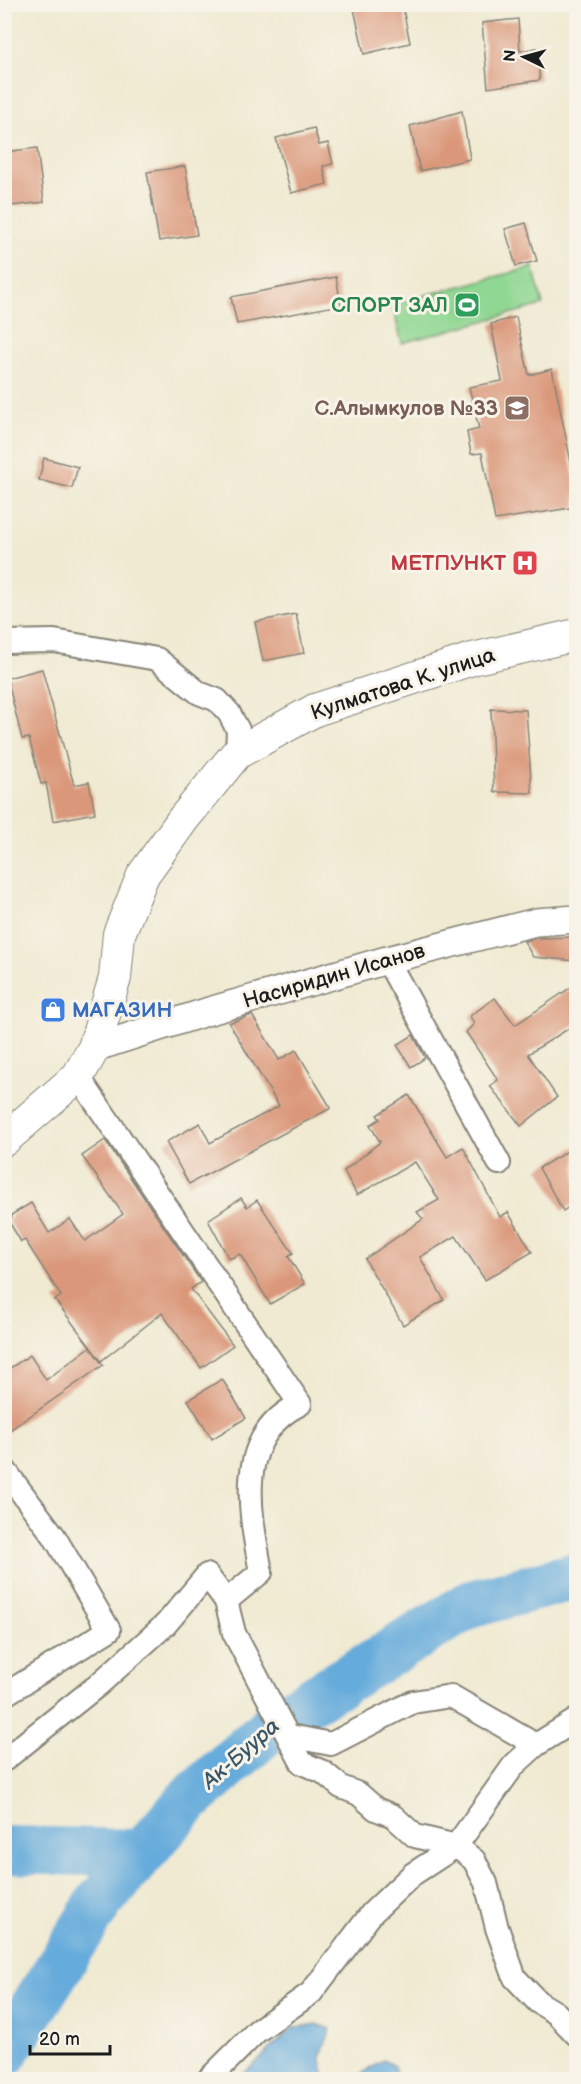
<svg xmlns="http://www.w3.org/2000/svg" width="581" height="2084" font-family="'Balsamiq Sans',sans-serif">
	<rect width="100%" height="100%" fill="#f7f3e8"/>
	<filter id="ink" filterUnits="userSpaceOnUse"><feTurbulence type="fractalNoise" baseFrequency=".0167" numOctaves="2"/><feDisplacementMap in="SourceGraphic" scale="12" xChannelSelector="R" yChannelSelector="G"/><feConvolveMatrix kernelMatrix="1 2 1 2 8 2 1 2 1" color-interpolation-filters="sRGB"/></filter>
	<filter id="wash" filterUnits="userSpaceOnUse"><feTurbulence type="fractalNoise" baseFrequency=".008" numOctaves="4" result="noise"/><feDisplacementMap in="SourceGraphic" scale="24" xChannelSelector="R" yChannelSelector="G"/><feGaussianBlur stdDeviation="1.35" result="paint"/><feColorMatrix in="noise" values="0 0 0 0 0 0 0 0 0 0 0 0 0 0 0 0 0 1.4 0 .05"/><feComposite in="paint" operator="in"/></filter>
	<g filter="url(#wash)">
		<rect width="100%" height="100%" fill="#f0ead2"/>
		<path fill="#8fd792" stroke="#567a57" stroke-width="1.5" d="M533,267L543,305L402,343L392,304Z"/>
		<g fill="#65abdb" stroke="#40647c" stroke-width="1.5">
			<path d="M317,2024L331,2029L320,2057L325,2076L332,2079H238L293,2028Z"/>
			<path d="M383,2060L394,2066L398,2079H353Z"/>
		</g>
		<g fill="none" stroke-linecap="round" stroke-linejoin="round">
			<g stroke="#65abdb" stroke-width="48">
				<path d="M4,1850L141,1853"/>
				<path d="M4,2054L100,1901L188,1801L280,1719L471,1604L576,1576"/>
			</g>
		</g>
		<g id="blocks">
			<g fill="#da9779">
				<path d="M353,4H402L410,43L364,54Z"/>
				<path d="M518,19L520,51L537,48L540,80L488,88L482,23Z"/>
				<path d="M462,111L470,159L420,171L410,126Z"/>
				<path d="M314,128L319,145L328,143L333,164L323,166L327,184L291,193L276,138Z"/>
				<path d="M37,148L44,202L12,206L4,152Z"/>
				<path d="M185,166L197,235L159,241L147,172Z"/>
				<path d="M526,223L537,261L516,266L505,229Z"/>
				<path d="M336,277L341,305L237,324L231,297Z"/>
				<path d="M516,317L529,375L552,369L576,487V507L495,520L482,453L471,454L467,432L479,429L469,387L502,381L491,324Z"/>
				<path d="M44,458L78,467L72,488L39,480Z"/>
				<path d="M296,614L304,653L263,661L255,622Z"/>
				<path d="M42,669L74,785L89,782L95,813L53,821L46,783L41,784L29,738L22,739L7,678Z"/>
				<path d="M491,709L526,710L532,793L494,792Z"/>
				<path d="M576,937V961L533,957L524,941L539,938Z"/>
				<path d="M576,984V1024L528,1054L557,1097L521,1126L490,1086L498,1080L466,1032L474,1024L470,1016L495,998L515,1025Z"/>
				<path d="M252,1015L279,1060L296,1050L331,1108L189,1184L166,1142L200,1123L210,1143L279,1106L229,1023Z"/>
				<path d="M413,1035L425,1058L411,1067L397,1045Z"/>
				<path d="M409,1095L447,1157L463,1147L500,1217L508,1212L532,1252L485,1280L456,1236L420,1257L444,1300L403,1325L365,1259L423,1219L417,1212L439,1200L415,1162L357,1195L344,1171L380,1142L370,1125L380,1119L377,1115Z"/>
				<path d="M105,1140L201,1282L191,1289L233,1345L201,1368L162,1313L101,1361L55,1300L61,1296L25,1240L21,1242L8,1220L12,1217L11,1215L31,1203L49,1233L70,1219L85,1241L123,1214L82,1156Z"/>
				<path d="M576,1146V1202L563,1211L539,1168Z"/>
				<path d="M241,1198L247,1207L257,1200L293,1253L288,1256L305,1284L270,1304L240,1254L229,1259L208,1220Z"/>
				<path d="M90,1347L103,1365L4,1434V1372L30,1355L46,1380Z"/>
				<path d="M222,1379L246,1418L212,1439L188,1400Z"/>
			</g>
		</g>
	</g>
	<g filter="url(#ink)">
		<use href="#blocks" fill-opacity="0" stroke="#868377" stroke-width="1.5"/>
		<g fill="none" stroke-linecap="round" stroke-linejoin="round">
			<g stroke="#868377" stroke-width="26">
				<g id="minor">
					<path d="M4,642L54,641L157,659L199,693L217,700L229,713L238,730L237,753"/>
					<path d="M387,960L499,1163"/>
					<path d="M78,1076L300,1404C233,1437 250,1512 261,1572L226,1601L234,1633L302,1763L323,1772L341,1787L359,1794L376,1809L393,1816L415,1836L456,1846L474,1860L486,1883L497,1928L515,1978L538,2002L556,2013L576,2034"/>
					<path d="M4,1469L54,1536L109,1630L4,1695"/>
					<path d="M290,1736L331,1744L413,1702L451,1696L536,1745L576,1720"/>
					<path d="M4,1760L98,1685L166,1624L207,1575L226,1601"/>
					<path d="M208,2080L257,2031L311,1993L372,1913L413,1874L456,1846L514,1765L536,1745"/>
				</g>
			</g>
			<g stroke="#868377" stroke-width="30">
				<path id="tertiary" d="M94,1048L206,1012L387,960L536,922L576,919"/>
			</g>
			<g stroke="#868377" stroke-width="34">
				<path id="secondary" d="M4,1140L78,1076L94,1048L115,978L119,934L143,875L184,818L237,753L315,710L472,659L576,635"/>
			</g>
			<use href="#minor" stroke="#fff" stroke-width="22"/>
			<use href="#tertiary" stroke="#fff" stroke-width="27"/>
			<use href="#secondary" stroke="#fff" stroke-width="32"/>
		</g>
	</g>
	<defs>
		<g id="stadium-square" transform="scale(1.35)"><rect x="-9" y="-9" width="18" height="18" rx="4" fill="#2e9e5b" stroke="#f7f3e8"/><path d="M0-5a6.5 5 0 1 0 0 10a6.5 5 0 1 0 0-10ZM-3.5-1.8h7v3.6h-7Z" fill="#fff"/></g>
		<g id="school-square" transform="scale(1.35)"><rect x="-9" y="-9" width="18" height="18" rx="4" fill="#8d6e63" stroke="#f7f3e8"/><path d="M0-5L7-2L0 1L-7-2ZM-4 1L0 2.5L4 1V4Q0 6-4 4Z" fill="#fff"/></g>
		<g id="hospital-square" transform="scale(1.35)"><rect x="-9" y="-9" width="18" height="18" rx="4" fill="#e0444e" stroke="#f7f3e8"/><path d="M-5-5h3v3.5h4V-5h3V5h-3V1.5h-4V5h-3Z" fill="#fff"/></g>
		<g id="shop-square" transform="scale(1.35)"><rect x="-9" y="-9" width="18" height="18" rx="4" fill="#3f7fe0" stroke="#f7f3e8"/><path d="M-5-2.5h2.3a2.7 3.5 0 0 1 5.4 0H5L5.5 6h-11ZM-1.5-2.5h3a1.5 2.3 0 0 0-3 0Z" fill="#fff"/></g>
	</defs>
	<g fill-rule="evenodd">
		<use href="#stadium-square" x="467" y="305"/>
		<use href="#school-square" x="517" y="408"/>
		<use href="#hospital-square" x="525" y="563"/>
		<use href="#shop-square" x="53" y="1010"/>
	</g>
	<g text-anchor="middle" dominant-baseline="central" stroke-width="6" stroke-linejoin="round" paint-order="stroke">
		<g font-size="21" font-weight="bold" fill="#27864d" stroke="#f7f3e8" text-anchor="end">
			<text x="448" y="305">СПОРТ ЗАЛ</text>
		</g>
		<g font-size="21" font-weight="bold" fill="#785e54" stroke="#f7f3e8" text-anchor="end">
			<text x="498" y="408">С.Алымкулов №33</text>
		</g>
		<g font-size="21" font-weight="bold" fill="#be3a42" stroke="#f7f3e8" text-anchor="end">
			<text x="506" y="563">МЕТПУНКТ</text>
		</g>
		<g font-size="21" fill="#1c1c1c" stroke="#f7f3e8">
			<text transform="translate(403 684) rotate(-18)">Кулматова К. улица</text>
			<text transform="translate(334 976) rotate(-16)">Насиридин Исанов</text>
		</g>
		<g font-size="21" font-weight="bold" fill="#366cbe" stroke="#f7f3e8" text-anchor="start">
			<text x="72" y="1010">МАГАЗИН</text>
		</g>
		<g font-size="22" font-style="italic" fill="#395568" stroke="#f7f3e8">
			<text transform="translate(241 1754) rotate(-41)">Ак-Буура</text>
		</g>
	</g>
	<rect width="581" height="2084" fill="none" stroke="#f7f3e8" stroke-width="24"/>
	<g transform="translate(524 57) rotate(275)" stroke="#f7f3e8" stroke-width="4.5" paint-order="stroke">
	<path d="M0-4.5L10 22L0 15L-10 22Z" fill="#1c1c1c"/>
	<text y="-9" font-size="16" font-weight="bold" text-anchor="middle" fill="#1c1c1c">N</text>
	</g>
	<path d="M30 2045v9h80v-9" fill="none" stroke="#1c1c1c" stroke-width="3"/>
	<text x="39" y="2045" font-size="18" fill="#1c1c1c" stroke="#f7f3e8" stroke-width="4.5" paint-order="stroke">20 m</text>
</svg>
